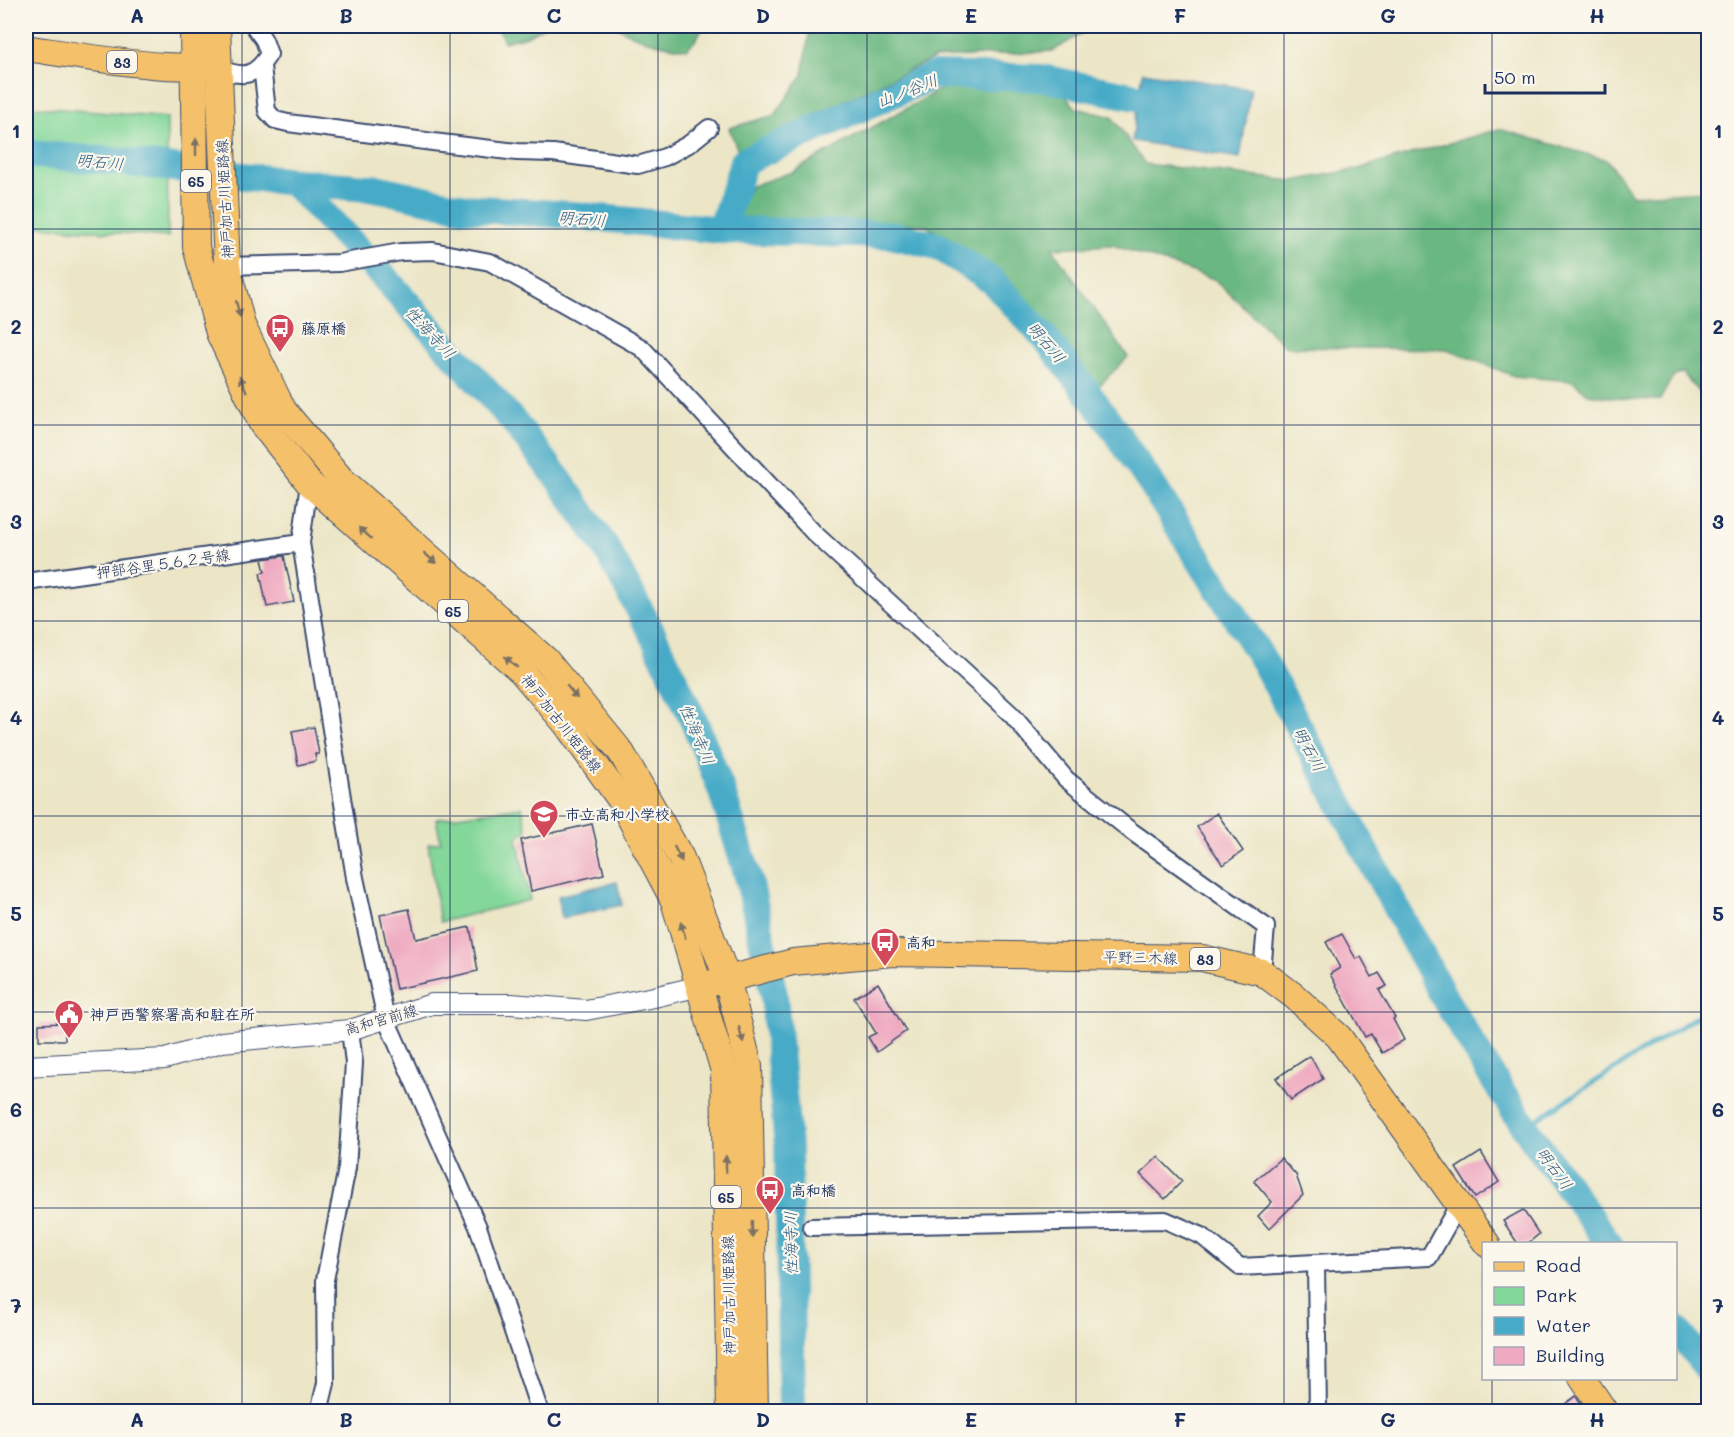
<svg xmlns="http://www.w3.org/2000/svg" width="1734" height="1437" font-family="Mali,'Klee One',sans-serif">
	<rect width="100%" height="100%" fill="#fbf7ec"/>
	<filter id="ink" filterUnits="userSpaceOnUse"><feTurbulence type="fractalNoise" baseFrequency=".0167" numOctaves="2"/><feDisplacementMap in="SourceGraphic" scale="12" xChannelSelector="R" yChannelSelector="G"/><feConvolveMatrix kernelMatrix="1 2 1 2 8 2 1 2 1" color-interpolation-filters="sRGB"/></filter>
	<filter id="wash" filterUnits="userSpaceOnUse"><feTurbulence type="fractalNoise" baseFrequency=".008" numOctaves="4" result="noise"/><feDisplacementMap in="SourceGraphic" scale="24" xChannelSelector="R" yChannelSelector="G"/><feGaussianBlur stdDeviation="1.35" result="paint"/><feColorMatrix in="noise" values="0 0 0 0 0 0 0 0 0 0 0 0 0 0 0 0 0 1.4 0 .05"/><feComposite in="paint" operator="in"/></filter>
	<g filter="url(#wash)">
		<rect width="100%" height="100%" fill="#ece6c7"/>
		<g fill="#83d799" stroke="#4f837c" stroke-width="1.5">
			<path d="M26,106L167,118L168,237L26,225Z"/>
			<path d="M522,807L527,830L517,838L530,900L440,922L428,844L441,842L436,819Z"/>
		</g>
		<g fill="#6ab881" stroke="#427470" stroke-width="1.5">
			<path d="M501,26H544L527,36L504,42L499,31Z"/>
			<path d="M616,26H704L695,41L686,49C662,45 636,40 616,26Z"/>
			<path d="M810,26H1126L1084,32L1053,51L935,58L738,151L729,128L775,115L803,75Z"/>
			<path d="M950,84L1063,93L1076,108L1112,117L1145,164L1293,181L1358,169L1499,129L1607,160L1632,195L1708,191V404L1682,372L1672,378L1660,400L1624,399L1588,394L1573,381L1514,376L1447,349L1286,347L1214,279L1113,245L1052,248L1128,357L1095,390L990,265L925,225L736,217L751,186L792,172Z"/>
		</g>
		<g fill="#47abc7" stroke="#316d92" stroke-width="1.5">
			<path d="M1143,72L1251,89L1240,158L1132,141Z"/>
			<path d="M617,882L622,905L562,918L558,896Z"/>
		</g>
		<g fill="none" stroke-linecap="round" stroke-linejoin="round">
			<path stroke="#47abc7" stroke-width="4.5" d="M1525,1127L1708,1009"/>
			<g stroke="#47abc7" stroke-width="28">
				<path d="M26,154L114,161L293,182L380,189L464,208L570,215L721,230L891,235L938,246L992,281L1045,338L1103,413L1154,488L1263,660L1446,1001L1494,1080L1534,1140L1609,1244"/>
				<path d="M293,182L383,276L514,422L559,480L605,546L651,631L695,723L721,789L749,880L774,995L788,1147L792,1412"/>
				<path d="M721,230L744,161L935,75L1041,78L1176,105"/>
				<path d="M1676,1329L1708,1369"/>
			</g>
		</g>
		<g id="blocks">
			<g fill="#efaac1">
				<path d="M284,556L294,602L267,607L260,573L265,572L262,559Z"/>
				<path d="M314,727L319,754H315L316,761L298,765L292,731Z"/>
				<path d="M1217,813L1243,851L1223,865L1197,827Z"/>
				<path d="M592,824L604,874L531,891L521,840Z"/>
				<path d="M409,909L416,939L470,927L478,971L396,989L380,915Z"/>
				<path d="M1342,934L1356,959L1361,957L1372,977L1379,973L1387,986L1379,990L1395,1018L1393,1019L1404,1040L1382,1053L1371,1034L1365,1037L1330,974L1340,968L1326,942Z"/>
				<path d="M878,983L906,1031L877,1052L868,1037L876,1033L854,998Z"/>
				<path d="M65,1023V1040H39V1024Z"/>
				<path d="M1310,1056L1323,1079L1291,1100L1276,1078Z"/>
				<path d="M1481,1152L1499,1182L1475,1198L1456,1168Z"/>
				<path d="M1158,1157L1182,1181L1165,1199L1140,1174Z"/>
				<path d="M1281,1158L1296,1175L1303,1195L1269,1229L1258,1216L1272,1202L1254,1181Z"/>
				<path d="M1523,1210L1539,1234L1527,1244H1518L1503,1221Z"/>
				<path d="M1576,1396L1587,1412H1554Z"/>
			</g>
		</g>
	</g>
	<g filter="url(#ink)">
		<use href="#blocks" fill-opacity="0" stroke="#3a4a6e" stroke-width="1.5"/>
		<g fill="none" stroke-linecap="round" stroke-linejoin="round">
			<g stroke="#3a4a6e" stroke-width="20">
				<g id="minor">
					<path d="M262,66L267,111L275,120L288,123L433,142L517,152L553,153L638,165L665,157L689,144L709,128"/>
					<path d="M218,68C243,78 254,78 269,54L264,40L254,26"/>
					<path d="M227,266L339,263L401,252L433,251L490,262L642,348L814,533L1012,715L1066,779L1131,831L1266,927L1262,972"/>
					<path d="M309,483L301,543L355,878L386,1019L478,1227L540,1412"/>
					<path d="M26,582L301,543"/>
					<path d="M811,1227L1165,1220L1202,1236L1240,1267L1429,1257L1459,1204"/>
					<path d="M1316,1264L1318,1412"/>
					<path d="M319,1412L326,1383L325,1280L347,1168L354,1063L350,1030"/>
				</g>
			</g>
			<g stroke="#3a4a6e" stroke-width="22">
				<path id="tertiary" d="M26,1066L165,1059L222,1042L350,1030L432,1004H511L586,1010L654,997L700,986"/>
			</g>
			<g stroke="#3a4a6e" stroke-width="28">
				<g id="primary">
					<path d="M193,26L196,247L219,333L262,424L309,483L521,671L567,725L620,799L674,901L724,1071L730,1412"/>
					<path d="M217,26L227,266L242,325L283,410L341,479L546,660L621,752L681,858L727,978L749,1066L755,1412"/>
					<path d="M26,48C72,55 118,63 165,66C181,67 196,66 212,68"/>
					<path d="M712,983L793,962L893,953L1202,958L1262,972L1294,996L1339,1037L1487,1244"/>
					<path d="M1582,1378L1605,1412"/>
				</g>
			</g>
			<use href="#minor" stroke="#fff" stroke-width="16"/>
			<use href="#tertiary" stroke="#fff" stroke-width="20"/>
			<use href="#primary" stroke="#f4c16a" stroke-width="26"/>
		</g>
		<defs><path id="oneway-solid" d="M-6-.8H1V-3.2L6.5 0L1 3.2V.8H-6Z" transform="scale(1.5)"/></defs>
		<g fill="#7d7163">
			<use href="#oneway-solid" transform="translate(196 147) rotate(-90)"/>
			<use href="#oneway-solid" transform="translate(238 309) rotate(76)"/>
			<use href="#oneway-solid" transform="translate(243 384) rotate(-115)"/>
			<use href="#oneway-solid" transform="translate(365 533) rotate(-139)"/>
			<use href="#oneway-solid" transform="translate(430 558) rotate(41)"/>
			<use href="#oneway-solid" transform="translate(511 662) rotate(-139)"/>
			<use href="#oneway-solid" transform="translate(572 692) rotate(51)"/>
			<use href="#oneway-solid" transform="translate(678 854) rotate(63)"/>
			<use href="#oneway-solid" transform="translate(683 930) rotate(-107)"/>
			<use href="#oneway-solid" transform="translate(741 1035) rotate(76)"/>
			<use href="#oneway-solid" transform="translate(726 1164) rotate(-91)"/>
			<use href="#oneway-solid" transform="translate(752 1229) rotate(89)"/>
		</g>
	</g>
	<path fill="none" stroke="#1b2f5e" stroke-width="1.5" stroke-opacity="0.55" d="M242,26V1412M450,26V1412M658,26V1412M867,26V1412M1076,26V1412M1284,26V1412M1492,26V1244M26,229H1708M26,425H1708M26,621H1708M26,816H1708M26,1012H1708M26,1208H1708M1492,1378V1412"/>
	<defs>
		<g id="bus-pin" transform="scale(1.5)"><path d="M0 17L-7.5 6A9.5 9.5 0 1 1 7.5 6Z" fill="#d1495b" stroke="#fbf7ec"/><path d="M-5-6H5V4H4V6H2V4H-2V6H-4V4H-5ZM-3.5-4V0h7V-4ZM-3.5 1.2v1.5H-2V1.2ZM2 1.2v1.5H3.5V1.2Z" fill="#fff"/></g>
		<g id="school-pin" transform="scale(1.5)"><path d="M0 17L-7.5 6A9.5 9.5 0 1 1 7.5 6Z" fill="#d1495b" stroke="#fbf7ec"/><path d="M0-5L7-2L0 1L-7-2ZM-4 1L0 2.5L4 1V4Q0 6-4 4Z" fill="#fff"/></g>
		<g id="civic-pin" transform="scale(1.5)"><path d="M0 17L-7.5 6A9.5 9.5 0 1 1 7.5 6Z" fill="#d1495b" stroke="#fbf7ec"/><path d="M-.6-6.5H3V-4.5H.6V-3L4-1V1h2V6H-6V1h2V-1L-.6-3ZM-1.2 2.5V6h2.4V2.5Z" fill="#fff"/></g>
	</defs>
	<g fill-rule="evenodd">
		<use href="#bus-pin" x="280" y="328"/>
		<use href="#school-pin" x="544" y="814"/>
		<use href="#bus-pin" x="885" y="942"/>
		<use href="#civic-pin" x="69" y="1014"/>
		<use href="#bus-pin" x="770" y="1190"/>
	</g>
	<g text-anchor="middle" dominant-baseline="central" stroke-width="4.5" stroke-linejoin="round" paint-order="stroke">
		<g fill="#fbf7ec" stroke="#5e6b89" stroke-width="1.5">
			<rect x="107" y="51" width="30" height="22" rx="4.5"/>
			<rect x="181" y="170" width="30" height="22" rx="4.5"/>
			<rect x="438" y="600" width="30" height="22" rx="4.5"/>
			<rect x="1190" y="948" width="30" height="22" rx="4.5"/>
			<rect x="711" y="1186" width="30" height="22" rx="4.5"/>
		</g>
		<g font-size="14" font-weight="bold" fill="#1b2f5e">
			<text x="122" y="62">83</text>
			<text x="196" y="181">65</text>
			<text x="453" y="611">65</text>
			<text x="1205" y="959">83</text>
			<text x="726" y="1197">65</text>
		</g>
		<g font-size="15" fill="#1b2f5e" stroke="#fbf7ec">
			<text transform="translate(224 199) rotate(-93)">神戸加古川姫路線</text>
			<text transform="translate(163 563) rotate(-8)">押部谷里５６２号線</text>
			<text transform="translate(562 723) rotate(52)">神戸加古川姫路線</text>
			<text transform="translate(1140 957) rotate(1)">平野三木線</text>
			<text transform="translate(381 1019) rotate(-16)">高和宮前線</text>
			<text transform="translate(728 1295) rotate(-91)">神戸加古川姫路線</text>
		</g>
		<g font-size="15" font-weight="bold" fill="#1b2f5e" stroke="#fbf7ec" text-anchor="start">
			<text x="301" y="328">藤原橋</text>
			<text x="565" y="814">市立高和小学校</text>
			<text x="906" y="942">高和</text>
			<text x="90" y="1014">神戸西警察署高和駐在所</text>
			<text x="791" y="1190">高和橋</text>
		</g>
		<g font-size="16" font-style="italic" fill="#2a5a83" stroke="#fbf7ec">
			<text transform="translate(907 90) rotate(-21)">山ノ谷川</text>
			<text transform="translate(100 161) rotate(6)">明石川</text>
			<text transform="translate(582 218) rotate(5)">明石川</text>
			<text transform="translate(431 332) rotate(47)">性海寺川</text>
			<text transform="translate(1047 342) rotate(50)">明石川</text>
			<text transform="translate(698 734) rotate(67)">性海寺川</text>
			<text transform="translate(1310 749) rotate(62)">明石川</text>
			<text transform="translate(1555 1168) rotate(54)">明石川</text>
			<text transform="translate(790 1243) rotate(-91)">性海寺川</text>
		</g>
	</g>
	<rect width="1734" height="1437" fill="none" stroke="#fbf7ec" stroke-width="66"/>
	<rect x="1482" y="1242" width="195" height="138" fill="#fbf7ec" stroke="#a1a7b3" stroke-width="1.5"/>
	<rect x="1494" y="1262" width="30" height="9" fill="#f4c16a" stroke="#a1a7b3" stroke-width="1.5"/>
	<text x="1536" y="1272" font-size="18" fill="#1b2f5e">Road</text>
	<rect x="1494" y="1287" width="30" height="18" fill="#83d799" stroke="#a1a7b3" stroke-width="1.5"/>
	<text x="1536" y="1302" font-size="18" fill="#1b2f5e">Park</text>
	<rect x="1494" y="1317" width="30" height="18" fill="#47abc7" stroke="#a1a7b3" stroke-width="1.5"/>
	<text x="1536" y="1332" font-size="18" fill="#1b2f5e">Water</text>
	<rect x="1494" y="1347" width="30" height="18" fill="#efaac1" stroke="#a1a7b3" stroke-width="1.5"/>
	<text x="1536" y="1362" font-size="18" fill="#1b2f5e">Building</text>
	<path d="M1485 84v9h120v-9" fill="none" stroke="#1b2f5e" stroke-width="3"/>
	<text x="1494" y="84" font-size="18" fill="#1b2f5e" stroke="#fbf7ec" stroke-width="4.5" paint-order="stroke">50 m</text>
	<rect x="33" y="33" width="1668" height="1371" fill="none" stroke="#1b2f5e" stroke-width="2"/>
	<g font-size="20" text-anchor="middle" font-weight="bold" fill="#1b2f5e">
		<text x="137" y="23">A</text>
		<text x="346" y="23">B</text>
		<text x="554" y="23">C</text>
		<text x="763" y="23">D</text>
		<text x="971" y="23">E</text>
		<text x="1180" y="23">F</text>
		<text x="1388" y="23">G</text>
		<text x="1597" y="23">H</text>
		<text x="16" y="138">1</text>
		<text x="1718" y="138">1</text>
		<text x="16" y="334">2</text>
		<text x="1718" y="334">2</text>
		<text x="16" y="529">3</text>
		<text x="1718" y="529">3</text>
		<text x="16" y="725">4</text>
		<text x="1718" y="725">4</text>
		<text x="16" y="921">5</text>
		<text x="1718" y="921">5</text>
		<text x="16" y="1117">6</text>
		<text x="1718" y="1117">6</text>
		<text x="16" y="1313">7</text>
		<text x="1718" y="1313">7</text>
		<text x="137" y="1427">A</text>
		<text x="346" y="1427">B</text>
		<text x="554" y="1427">C</text>
		<text x="763" y="1427">D</text>
		<text x="971" y="1427">E</text>
		<text x="1180" y="1427">F</text>
		<text x="1388" y="1427">G</text>
		<text x="1597" y="1427">H</text>
	</g>
</svg>
